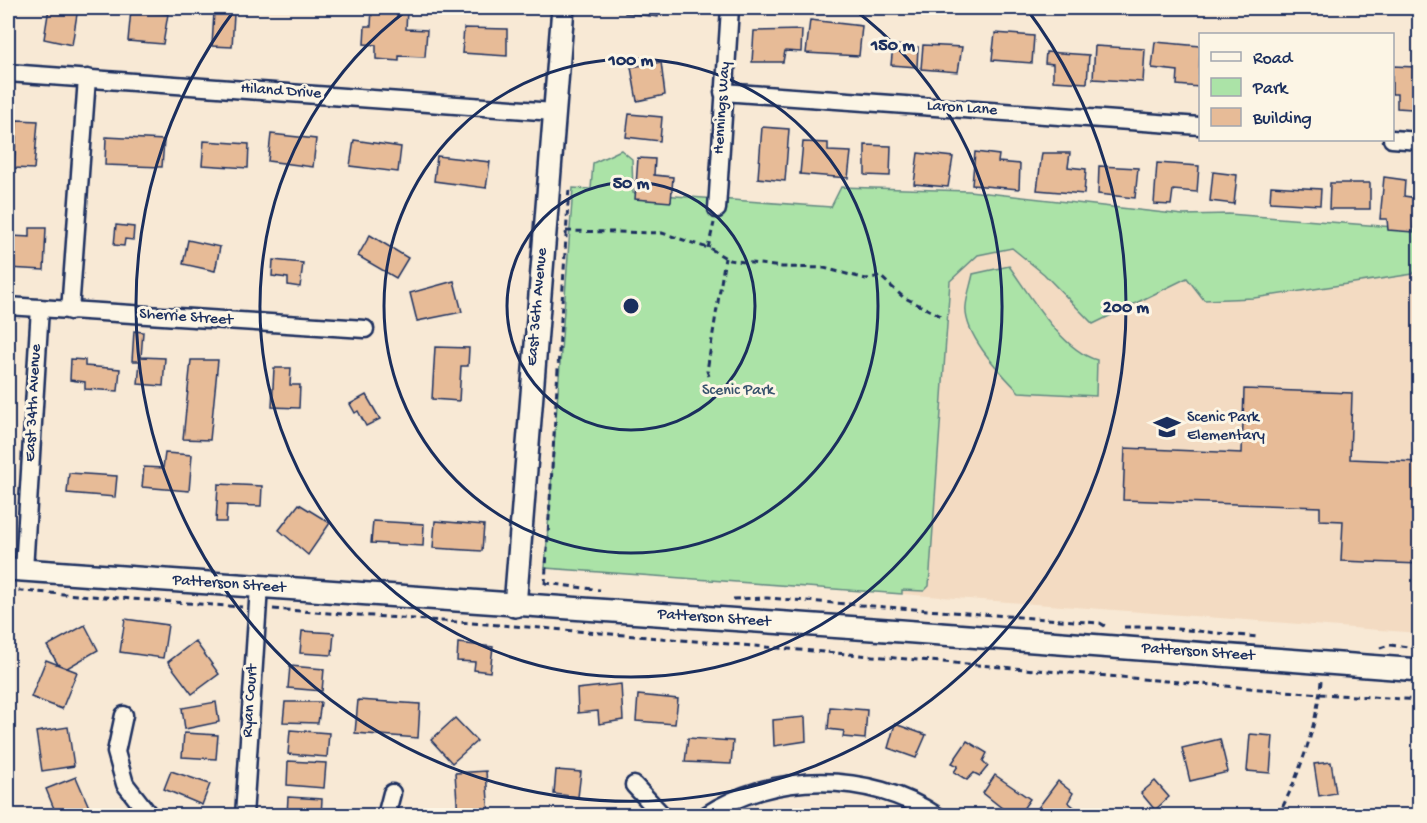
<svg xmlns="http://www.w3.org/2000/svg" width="1427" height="823" font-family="'Gochi Hand',sans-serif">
	<rect width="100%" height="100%" fill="#f8e9d5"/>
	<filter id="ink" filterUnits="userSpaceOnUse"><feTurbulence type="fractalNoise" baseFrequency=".0167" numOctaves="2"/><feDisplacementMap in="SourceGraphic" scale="12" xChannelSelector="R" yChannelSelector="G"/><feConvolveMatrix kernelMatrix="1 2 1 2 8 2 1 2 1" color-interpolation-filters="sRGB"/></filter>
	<g filter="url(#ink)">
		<path fill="#f3dbc2" d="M930,214L1419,260V633L902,594Z"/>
		<g fill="#abe3a7" stroke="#638982" stroke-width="1.5">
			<path d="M621,150L632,159L633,193L831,207L841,187L969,191L1183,215L1229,214L1419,229V266L1413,274L1254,298L1204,300L1187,278L1093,324L1044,274L1012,248L978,255L950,281L929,586L924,591L902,590V594L545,568L573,188L591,189L593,163Z"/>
			<path d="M1009,266C1030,295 1061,350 1097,360L1096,396L1019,392C1000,372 963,335 966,306C967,295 971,284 973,274Z"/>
		</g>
		<g fill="#e7bb97" stroke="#1b2f5e" stroke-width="1.5">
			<path d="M49,8H78L72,45L44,39Z"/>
			<path d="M372,8L407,10L406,29L427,30L425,57L399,56V61L376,59V45L364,44L365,26H371Z"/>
			<path d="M626,8H659L658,17L625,13Z"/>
			<path d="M131,10L168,14L163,44L128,41Z"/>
			<path d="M214,12L234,14L232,47L212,46Z"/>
			<path d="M810,20L862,26L859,56L806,53Z"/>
			<path d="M464,28L507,29V56L462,53Z"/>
			<path d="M802,30L801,52L785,51L783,62H752L754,31Z"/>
			<path d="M995,33L1034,36L1032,63L992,60Z"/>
			<path d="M1155,42L1200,46L1199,87L1177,85L1178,71L1152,68Z"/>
			<path d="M893,45L918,47L917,67L891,65Z"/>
			<path d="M923,45L962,47L958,72L921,69Z"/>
			<path d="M1095,46L1145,49L1143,82L1093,79Z"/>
			<path d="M1046,52L1089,55L1087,83L1053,81V64L1045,63Z"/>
			<path d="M661,62L665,95L637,101L631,67Z"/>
			<path d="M1392,66L1416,67L1412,109L1397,108V94H1392Z"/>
			<path d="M629,114L662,117L660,141L626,137Z"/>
			<path d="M17,120L38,121L34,169L14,168Z"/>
			<path d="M762,127L789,129L785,181L758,178Z"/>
			<path d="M271,134L316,139L313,167L268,161Z"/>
			<path d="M106,137L164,140L162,167L105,165Z"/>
			<path d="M354,140L401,147L398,172L350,166Z"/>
			<path d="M204,141L249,144L248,168L202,165Z"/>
			<path d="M803,142L828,143V151L851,152L848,178L800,174Z"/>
			<path d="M865,145L891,146L890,176L865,175Z"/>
			<path d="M975,152L999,155L998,162L1020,164L1019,189L972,185Z"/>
			<path d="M918,153L953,157L948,187L914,184Z"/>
			<path d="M1042,153H1070L1068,167L1086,169L1084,194L1037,190Z"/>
			<path d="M437,156L490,162L486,188L434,181Z"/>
			<path d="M638,158L655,159L654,175L673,177L671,202L635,199Z"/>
			<path d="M1157,163L1199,166L1197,192L1173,190L1171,205L1154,204Z"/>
			<path d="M1099,166L1138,168L1135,198L1098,194Z"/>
			<path d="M1213,172L1237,175L1234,204L1210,201Z"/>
			<path d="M1384,177L1405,180L1404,196L1417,198L1413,232L1388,230L1387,219H1380Z"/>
			<path d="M1330,183H1370V209H1329Z"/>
			<path d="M1271,186L1321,189L1320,205L1270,202Z"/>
			<path d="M116,225L134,227L133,240L125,239L124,246L114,245Z"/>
			<path d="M30,228H46L44,270L8,268V230H11V236L30,237Z"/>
			<path d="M370,235L408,258L396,278L358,256Z"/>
			<path d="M188,240L220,247L215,271L183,264Z"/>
			<path d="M273,260L303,263L300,287L288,285V278L272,276Z"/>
			<path d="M454,281L462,312L417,321L410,293Z"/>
			<path d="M134,331L143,332L141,357L165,358L163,386L138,384L140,361H132Z"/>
			<path d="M435,347L469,348L468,366H461L459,401L432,399Z"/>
			<path d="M71,359L85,360V366L120,369L118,391L85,389V382L70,380Z"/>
			<path d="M191,360H218L210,440L183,439Z"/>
			<path d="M274,368H291L290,385H300L299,408L272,407Z"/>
			<path d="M1244,389L1352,393L1350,459L1420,462V564L1341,561L1343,521L1320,520V507L1123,500L1125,448L1242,453Z"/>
			<path d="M366,395L380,419L366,426L358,411L355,413L350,404Z"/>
			<path d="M165,453L192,455L189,491L142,487L144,467L163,468Z"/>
			<path d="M69,473L117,476L115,497L67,493Z"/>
			<path d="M218,484L262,486L261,506L227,505L226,522H216Z"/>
			<path d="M299,504L330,523L308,555L279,530Z"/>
			<path d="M373,521L424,524L423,546L371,543Z"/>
			<path d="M435,521L484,525L482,551L433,548Z"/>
			<path d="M125,619L168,625L163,658L120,652Z"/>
			<path d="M85,625L98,650L62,671L47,646Z"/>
			<path d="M302,631L334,633L332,655L300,653Z"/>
			<path d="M195,641L219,674L192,694L168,662Z"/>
			<path d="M458,643L493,647L490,672L474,670L475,662L457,661Z"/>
			<path d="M46,660L77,672L62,709L31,697Z"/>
			<path d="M290,666L324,669L322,691L288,688Z"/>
			<path d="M621,684L623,720L599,724L598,711L578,713L577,689Z"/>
			<path d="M638,695L678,699L675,724L636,721Z"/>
			<path d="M358,700L420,704L418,738L355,733Z"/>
			<path d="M216,702L219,722L185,729L182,708Z"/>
			<path d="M285,702H321L318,723L283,722Z"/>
			<path d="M830,707L867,710L865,739L843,737L844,731L828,729Z"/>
			<path d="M805,717L806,741L774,746L773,720Z"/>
			<path d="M455,718L477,741L452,763L431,740Z"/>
			<path d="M895,724L926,735L916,758L888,748Z"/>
			<path d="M68,727L74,766L42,771L36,732Z"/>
			<path d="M290,730L329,733L327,757L288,754Z"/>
			<path d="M184,733L218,735L216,759L182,757Z"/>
			<path d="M1250,734L1273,736L1270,773L1247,771Z"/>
			<path d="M688,738L733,741L731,764L685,762Z"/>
			<path d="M1220,739L1228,772L1190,781L1182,748Z"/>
			<path d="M967,741L987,753L983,761L988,766L980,776L974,773L967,780L954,772L958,766L952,763Z"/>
			<path d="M288,761L326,763L324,788L287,785Z"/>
			<path d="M1331,762L1336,793L1319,796L1314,764Z"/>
			<path d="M556,770L581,772L578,797L554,794Z"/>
			<path d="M171,771L210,784L202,805L164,789Z"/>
			<path d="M486,771L489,816H458L455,773Z"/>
			<path d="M995,775L1030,799L1018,816H1012L983,793Z"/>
			<path d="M76,777L92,814L57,816L46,789Z"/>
			<path d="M1058,781L1073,793L1068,802L1085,816H1032Z"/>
			<path d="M1155,781L1169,797L1155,810L1141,793Z"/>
			<path d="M288,797L322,799L321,816H287Z"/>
		</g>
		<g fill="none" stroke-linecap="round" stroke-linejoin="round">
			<g stroke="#1b2f5e" stroke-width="21">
				<g id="minor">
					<path d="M8,73L554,112"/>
					<path d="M723,92L1200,126"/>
					<path d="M1392,139L1420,141"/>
					<path d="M717,209L730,8"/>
					<path d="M8,306L365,329"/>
					<path d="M70,311L87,78"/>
					<path d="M24,570L40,308"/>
					<path d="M124,715L116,752L125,784L150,816"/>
					<path d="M634,785L663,816"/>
					<path d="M244,816L259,587"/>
					<path d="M386,816L392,793"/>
					<path d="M705,816C772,771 870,771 937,816"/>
				</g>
			</g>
			<g stroke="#1b2f5e" stroke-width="26">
				<g id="tertiary">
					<path d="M8,569L901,631L1420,670"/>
					<path d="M515,606L563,8"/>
				</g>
			</g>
			<g stroke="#1b2f5e" stroke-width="3" stroke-dasharray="6 4.5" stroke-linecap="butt">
				<path d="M566,231L662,233L711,249L729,260L782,267L824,268L866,279L880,276L903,297L941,316"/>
				<path d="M708,248L714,223"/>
				<path d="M709,376L707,371L725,258"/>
				<path d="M545,583L600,590"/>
				<path d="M545,584L569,187"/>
				<path d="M8,590L242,607"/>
				<path d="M733,599L767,598L1100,623L1105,626"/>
				<path d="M273,609L541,628L1320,694L1420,700"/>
				<path d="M1124,627H1157L1257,637"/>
				<path d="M1380,648L1389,645L1420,648"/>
				<path d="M1278,816C1299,776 1317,726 1321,681"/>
			</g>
			<use href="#minor" stroke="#fcf5e5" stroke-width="16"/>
			<use href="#tertiary" stroke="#fcf5e5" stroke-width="21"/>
		</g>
	</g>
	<g fill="none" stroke="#1b2f5e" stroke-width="3">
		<circle cx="631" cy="306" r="124"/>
		<circle cx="631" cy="306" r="247"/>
		<path d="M852 8A371 371 0 1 1 410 8"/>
		<path d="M1026 8A495 495 0 1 1 236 8"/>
	</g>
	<defs>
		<g id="school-bare" transform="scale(2.07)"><path d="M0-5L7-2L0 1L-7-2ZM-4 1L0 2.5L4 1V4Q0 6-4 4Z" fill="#1b2f5e" stroke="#fcf5e5" stroke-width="2.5" paint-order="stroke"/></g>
	</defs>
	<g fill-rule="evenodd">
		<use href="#school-bare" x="1167" y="427"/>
	</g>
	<g text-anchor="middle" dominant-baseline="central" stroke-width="6" stroke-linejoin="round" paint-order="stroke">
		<g font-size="16" fill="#1b2f5e" stroke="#fcf5e5">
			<text transform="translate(281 92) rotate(4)">Hiland Drive</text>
			<text transform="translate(723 108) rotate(-86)">Hennings Way</text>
			<text transform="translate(962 109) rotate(4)">Laron Lane</text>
			<text transform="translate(538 307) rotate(-85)">East 36th Avenue</text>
			<text transform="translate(186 318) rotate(4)">Sherrie Street</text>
			<text transform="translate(34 403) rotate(-87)">East 34th Avenue</text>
			<text transform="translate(229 585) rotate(4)">Patterson Street</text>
			<text transform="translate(714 619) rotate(4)">Patterson Street</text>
			<text transform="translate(1198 653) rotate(4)">Patterson Street</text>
			<text transform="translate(251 701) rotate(-86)">Ryan Court</text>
		</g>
		<g font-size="16" fill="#38536d" stroke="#fcf5e5">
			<text x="738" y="391">Scenic Park</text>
		</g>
		<g font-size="16" fill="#1b2f5e" stroke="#fcf5e5" text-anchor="start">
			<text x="1187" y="418">Scenic Park<tspan x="1187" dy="18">Elementary</tspan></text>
		</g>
	</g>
	<circle cx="631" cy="306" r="9" fill="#1b2f5e" stroke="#fcf5e5" stroke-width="3"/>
	<g font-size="18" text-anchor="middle" font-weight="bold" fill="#1b2f5e" stroke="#fcf5e5" stroke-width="6" stroke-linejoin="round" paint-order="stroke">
		<text x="893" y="50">150 m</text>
		<text x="631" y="65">100 m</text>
		<text x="631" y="188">50 m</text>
		<text x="1126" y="312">200 m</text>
	</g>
	<rect width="1427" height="823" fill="none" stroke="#fcf5e5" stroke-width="30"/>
	<rect x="15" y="15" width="1397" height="793" fill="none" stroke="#1b2f5e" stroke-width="2" filter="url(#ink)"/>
	<rect x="1199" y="33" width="195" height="108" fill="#fcf5e5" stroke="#a2a6af" stroke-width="1.5"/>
	<rect x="1211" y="52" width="30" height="9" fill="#fcf5e5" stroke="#a2a6af" stroke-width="1.5"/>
	<text x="1253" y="63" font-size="18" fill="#1b2f5e">Road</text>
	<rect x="1211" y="78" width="30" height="18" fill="#abe3a7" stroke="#a2a6af" stroke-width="1.5"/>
	<text x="1253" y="93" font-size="18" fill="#1b2f5e">Park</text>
	<rect x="1211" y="108" width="30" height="18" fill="#e7bb97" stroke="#a2a6af" stroke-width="1.5"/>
	<text x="1253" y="123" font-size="18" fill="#1b2f5e">Building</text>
</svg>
